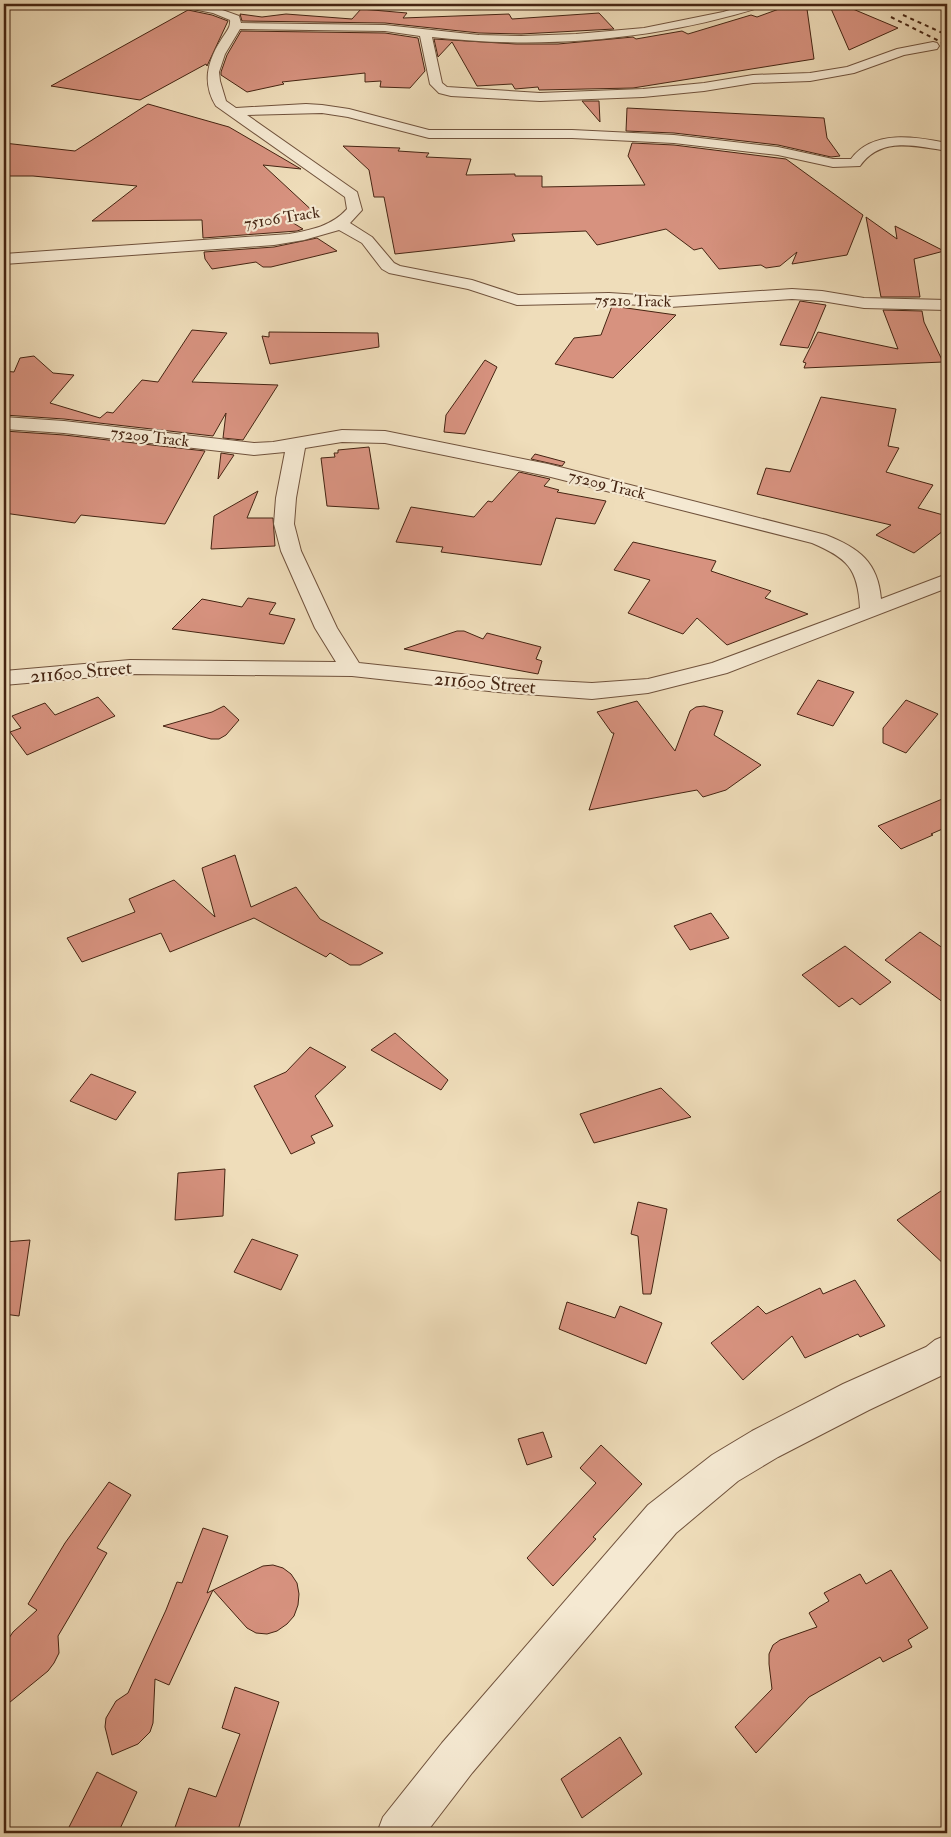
<svg xmlns="http://www.w3.org/2000/svg" width="951" height="1837" font-family="'IM FELL Double Pica',serif">
	<rect width="100%" height="100%" fill="#efddba"/>
	<filter id="stains"><feTurbulence type="fractalNoise" baseFrequency=".004" numOctaves="4"/><feColorMatrix values="0 0 0 0 .2 0 0 0 0 .09 0 0 0 0 .02 0 0 0 .5 -.17"/></filter>
	<radialGradient id="worn" r=".72"><stop offset=".6" stop-color="#630" stop-opacity="0"/><stop offset="1" stop-color="#630" stop-opacity=".3"/></radialGradient>
	<g fill="#d7927f" stroke="#452412">
		<path d="M829,4H841L898,28L849,50Z"/>
		<path d="M790,5L807,9L814,59L633,88L539,90L538,87L515,89L512,84L477,86L452,42L438,57L434,39L516,44H558L633,37L636,39L682,31L688,34L751,15L757,17Z"/>
		<path d="M361,9L407,13L403,18L509,14L512,19L599,13L614,29L521,34L479,33L385,23L242,21L240,14L262,17L286,14L352,19Z"/>
		<path d="M188,10L212,15L228,21L207,66L206,64L140,100L51,86Z"/>
		<path d="M241,31L385,33L418,38L425,71L410,88L380,87L381,81L365,82V73L282,82L284,84L247,92L221,75V72L227,55Z"/>
		<path d="M582,101H599L600,122Z"/>
		<path d="M148,104L229,127L301,169L263,165L318,216L290,221L303,229L297,231L203,238L202,220L92,221L137,186L33,176H4V143L75,151Z"/>
		<path d="M627,108L824,118L827,138L840,156L831,157L778,145L674,133L626,131Z"/>
		<path d="M632,143L674,145L786,159L863,215L847,255L792,264L797,252L780,266L766,268L761,265L719,269L702,248L694,250L666,229L597,245L586,231L512,234L515,241L395,254L384,197H374L369,170L343,146L400,148L398,151L429,153L426,157L471,159L466,175L515,174V176H542V187L645,185L628,156Z"/>
		<path d="M866,217L897,239L895,226L944,251L914,259L920,297H881Z"/>
		<path d="M317,238L337,251L271,267H263L256,262L212,269L205,259L204,252L274,247Z"/>
		<path d="M800,301L826,305L808,348L780,345Z"/>
		<path d="M612,306L676,315L613,378L555,364L574,338L601,335Z"/>
		<path d="M883,310L922,311L924,322L943,362L804,368L806,363L803,362L818,332L898,349Z"/>
		<path d="M192,330L227,333L192,382L278,385L243,440L223,438L226,413L213,436L64,419L4,415V371L14,372L20,358L34,356L53,373L74,375L50,403L100,418L107,412L113,413L142,380L158,382Z"/>
		<path d="M269,332L378,333L379,347L270,364L262,336L269,337Z"/>
		<path d="M485,360L497,367L465,434L444,432L446,415Z"/>
		<path d="M821,397L896,409L888,446L899,448L886,472L933,485L918,508L947,516V528L914,553L876,535L891,525L757,494L766,468L790,472Z"/>
		<path d="M4,431L64,435L205,451L165,524L81,515L75,523L4,513Z"/>
		<path d="M369,447L379,509L327,506L321,458L335,457L334,453H338V450Z"/>
		<path d="M221,453L234,455L218,479Z"/>
		<path d="M535,454L565,462L562,466L531,459Z"/>
		<path d="M519,472L550,479L544,486L559,490L557,492L606,501L595,524L556,518L541,565L441,552L443,547L396,542L411,507L474,517L488,501L492,502Z"/>
		<path d="M258,491L247,518H273L275,546L211,549L214,516Z"/>
		<path d="M633,542L716,561L711,571L771,591L765,598L808,614L727,645L697,618L683,634L628,613L650,580L614,570Z"/>
		<path d="M248,598L276,603L269,614L295,619L284,644L172,629L202,599L242,607Z"/>
		<path d="M457,631H464L483,639L487,633L541,647L536,659L542,661L538,674L404,649Z"/>
		<path d="M818,680L854,692L833,726L797,714Z"/>
		<path d="M98,697L115,716L27,755L10,732L21,728L12,716L45,703L55,715Z"/>
		<path d="M906,700L938,714L906,753L883,743V728Z"/>
		<path d="M637,701L675,751L690,711L696,707L704,706L723,711L714,735L761,765L726,790L703,797L697,790L589,810L614,733H612L597,712Z"/>
		<path d="M224,706L239,720L226,735L219,739H211L163,726L212,712Z"/>
		<path d="M947,797V827L931,834L933,835L901,849L878,826Z"/>
		<path d="M235,855L251,907L296,887L320,919L383,953L360,965H350L330,953L326,957L254,918L170,952L161,933L82,962L67,938L135,912L129,899L174,880L215,917L202,868Z"/>
		<path d="M711,913L729,938L690,950L674,926Z"/>
		<path d="M920,932L947,951V1005L885,960Z"/>
		<path d="M845,946L891,982L860,1005L852,998L839,1007L802,975Z"/>
		<path d="M395,1033L448,1080L441,1090L371,1050Z"/>
		<path d="M310,1047L346,1067L315,1096L333,1126L311,1136L315,1143L291,1154L254,1086L286,1072Z"/>
		<path d="M91,1074L136,1092L116,1120L70,1101Z"/>
		<path d="M661,1088L691,1117L594,1143L580,1114Z"/>
		<path d="M225,1169L223,1216L175,1220L178,1173Z"/>
		<path d="M947,1187V1267L897,1220Z"/>
		<path d="M638,1202L667,1209L651,1294H643L638,1236L631,1234Z"/>
		<path d="M252,1239L298,1255L281,1290L234,1272Z"/>
		<path d="M30,1240L19,1316L4,1314V1242Z"/>
		<path d="M855,1280L885,1326L860,1337L858,1334L805,1358L792,1336L743,1380L711,1343L758,1306L766,1314L820,1288L823,1294Z"/>
		<path d="M567,1302L615,1318L620,1306L662,1323L646,1364L559,1329Z"/>
		<path d="M543,1432L552,1457L527,1465L518,1439Z"/>
		<path d="M601,1445L642,1484L593,1537L596,1539L553,1586L527,1558L596,1483L580,1468Z"/>
		<path d="M109,1482L131,1495L97,1548L107,1553L58,1636L59,1653L54,1663L48,1671L4,1707V1649L7,1641L13,1632L37,1610L28,1604L65,1543Z"/>
		<path d="M203,1528L228,1536L207,1593L263,1566L273,1565L283,1568L291,1574L297,1583L299,1594L298,1605L294,1616L287,1624L277,1631L267,1634L256,1633L247,1628L213,1590L169,1685L155,1679L153,1723L150,1732L138,1744L112,1755L105,1727L106,1718L116,1701L128,1693L166,1610L177,1582L182,1583Z"/>
		<path d="M891,1570L928,1628L908,1640L912,1647L883,1662L880,1657L809,1697L756,1753L735,1727L772,1689L769,1664V1654L773,1645L780,1640L817,1627L809,1613L829,1601L824,1593L860,1574L866,1584Z"/>
		<path d="M235,1687L279,1702L237,1833H173L189,1788L216,1797L240,1734L222,1728Z"/>
		<path d="M620,1737L642,1774L582,1818L561,1779Z"/>
		<path d="M97,1772L137,1792L118,1833H66Z"/>
	</g>
	<g fill="none" stroke-linecap="round" stroke-linejoin="round">
		<g stroke="#70523c" stroke-width="2">
			<g id="minor">
				<path d="M176,4C199,4 217,7 239,16L241,23L385,25L479,35L521,36L576,34L644,28L723,12L750,4H767L765,6C657,40 544,50 432,37L442,83L447,87L540,93L643,89L704,83L753,75L810,73L847,67L897,49L933,42L937,43L939,46L937,49L904,55L854,73L810,81L753,83L704,91L643,97L540,101L451,96L439,93L430,84L420,36L385,31L240,29L225,54L219,72L220,81L226,101L236,108L306,104L322,105L349,109L429,130H572L674,135L778,147L833,159H851C873,129 916,137 947,143V151C916,146 881,136 860,166L833,167L778,155L674,143L572,138H429L348,117L322,113L247,115L357,192L362,210L350,223L372,237L394,263L400,266L472,280L518,295L609,293L670,297L792,289L822,291L864,298L947,300V310L864,308L822,301L792,299L670,307L609,303L517,305L468,289L389,273L382,269L362,243L339,230L304,240L274,245L4,264V254L289,234C311,230 332,226 347,209L345,197L216,106C202,83 207,62 221,40C225,33 231,28 230,20L213,13L177,6Z"/>
				<path d="M4,417L64,421L254,443L273,442L342,430L385,431L548,464L826,535C859,548 878,562 881,599L947,574V588L727,673L648,693L592,699L498,692L352,676L130,674L4,685V671L130,660L336,662L315,628L281,551L274,524L276,498L285,452L254,455L64,433L4,429ZM342,442L385,443L547,476L812,543C847,558 858,568 860,608L712,663L648,679L592,683L498,678L359,663L337,628L301,551L294,524L296,498L305,448Z"/>
				<path d="M947,1335V1373L869,1410L778,1457L738,1481L676,1533L472,1773L426,1833H377L383,1817L442,1743L648,1505L712,1455L752,1431L843,1384L926,1347L935,1340Z"/>
			</g>
		</g>
		<use href="#minor" fill="#f5e9d2" fill-rule="evenodd"/>
		<g stroke="#452412" stroke-width="2" stroke-dasharray="4 4" stroke-linecap="butt">
			<path d="M903,15L947,35"/>
			<path d="M891,17L947,45"/>
		</g>
	</g>
	<g text-anchor="middle" dominant-baseline="central" stroke-width="4.5" stroke-linejoin="round" paint-order="stroke">
		<g font-size="16" fill="#452412" stroke="#f5e9d2">
			<text transform="translate(282 218) rotate(-9)">75106 Track</text>
			<text transform="translate(633 301) rotate(1)">75210 Track</text>
			<text transform="translate(150 437) rotate(7)">75209 Track</text>
			<text transform="translate(607 485) rotate(14)">75209 Track</text>
		</g>
		<g font-size="19" fill="#452412" stroke="#f5e9d2">
			<text transform="translate(81 672) rotate(-5)">211600 Street</text>
			<text transform="translate(485 683) rotate(5)">211600 Street</text>
		</g>
	</g>
	<rect width="951" height="1837" fill="none" stroke="#efddba" stroke-width="20"/>
	<rect x="5" y="5" width="941" height="1827" fill="none" stroke="#452412" stroke-width="2.5"/>
	<rect x="10" y="10" width="931" height="1817" fill="none" stroke="#452412"/>
	<rect width="100%" height="100%" filter="url(#stains)"/>
	<rect width="100%" height="100%" fill="url(#worn)"/>
</svg>
